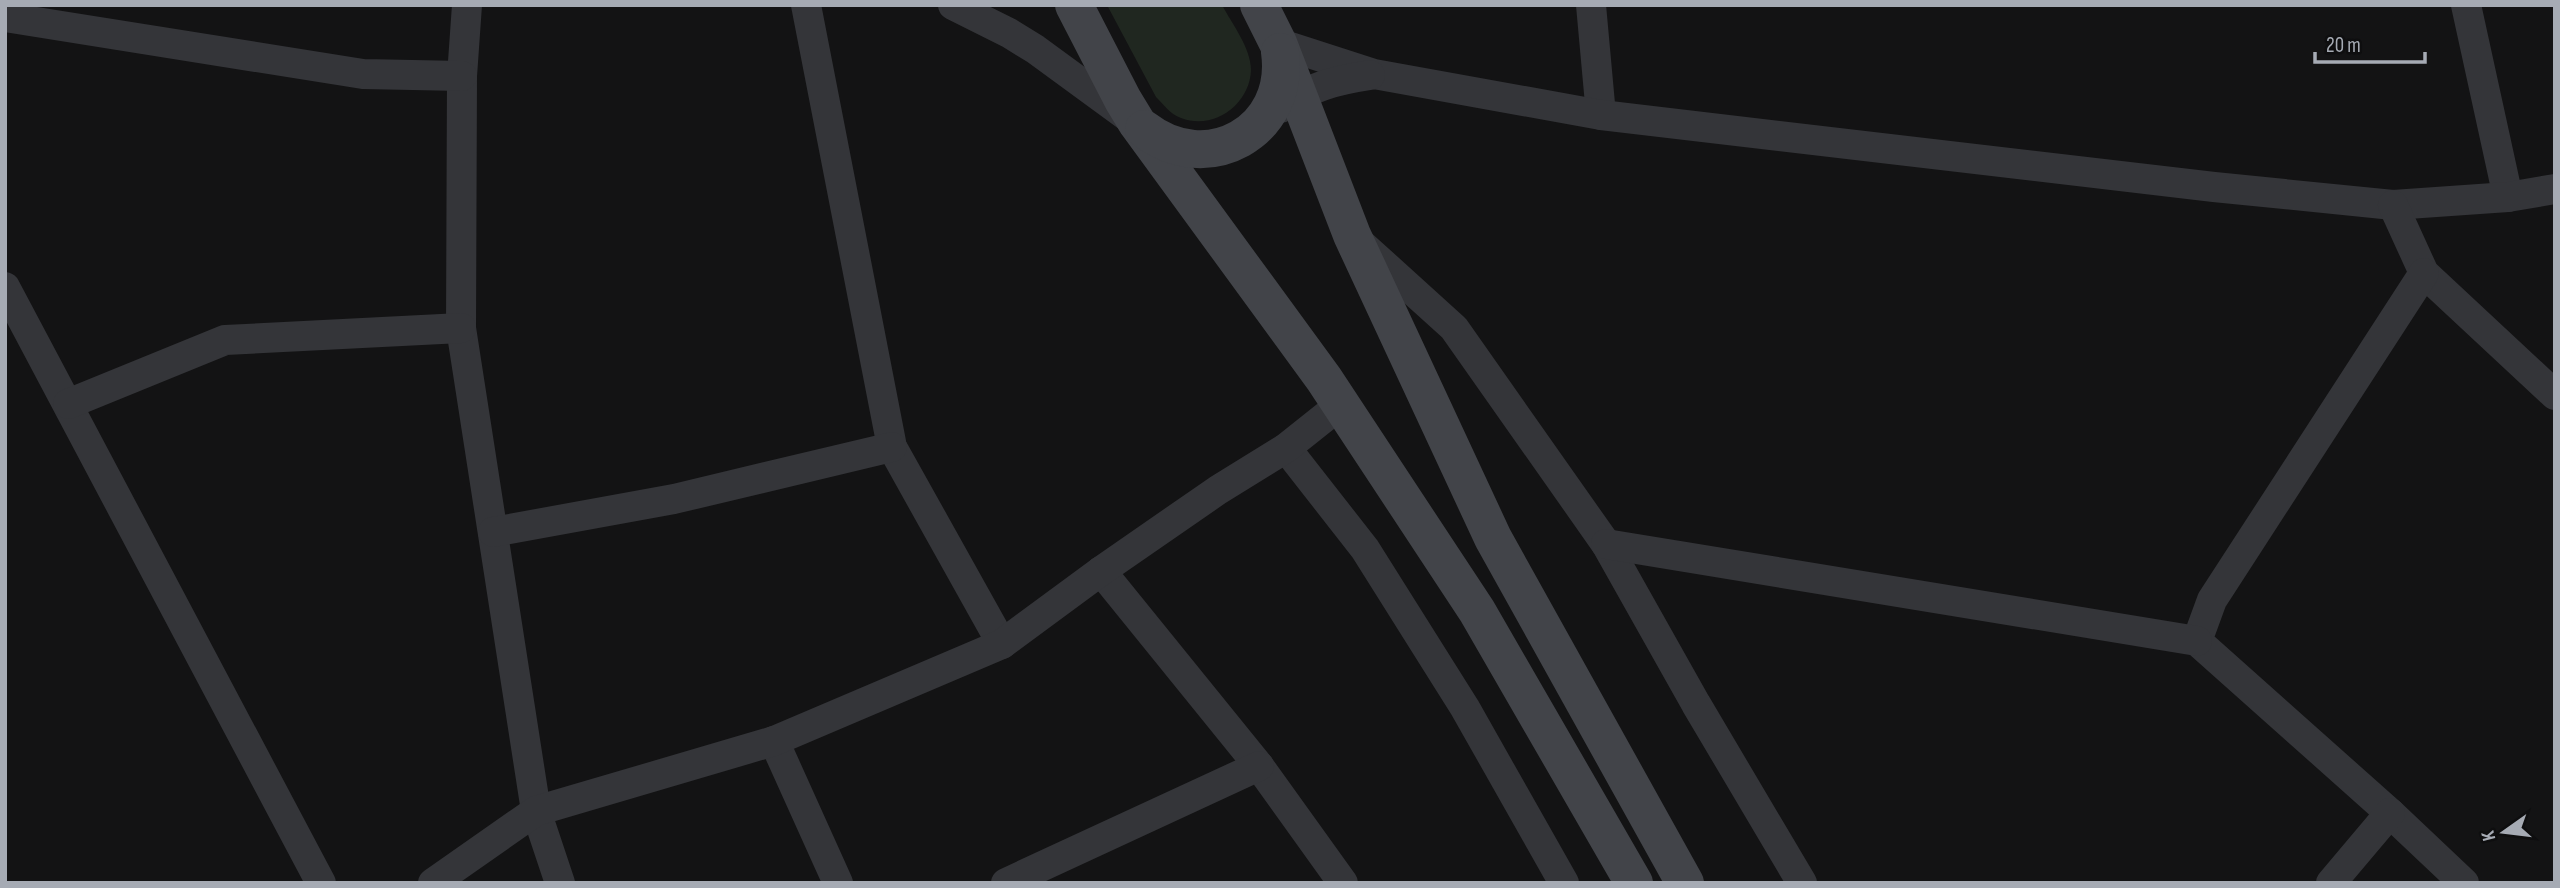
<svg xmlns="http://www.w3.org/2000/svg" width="2560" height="888" font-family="'Sofia Sans Condensed',sans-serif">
	<rect width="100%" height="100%" fill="#131314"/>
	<path fill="#202720" d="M1107,5H1222C1232,24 1251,48 1251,70C1250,104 1214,131 1181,118C1170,114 1164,105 1156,97Z"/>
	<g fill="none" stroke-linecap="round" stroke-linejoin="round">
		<g stroke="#343539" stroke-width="30">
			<path d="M467,5L462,76L461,328L536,811L560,883"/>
			<path d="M806,5L892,447L1002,644"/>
			<path d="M953,5L1009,33L1035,49L1132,120"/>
			<path d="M1591,5L1601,115"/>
			<path d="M2466,5L2508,197"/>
			<path d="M5,17L363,74L462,76"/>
			<path d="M1278,43L1374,74L1601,115L2214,187L2393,205L2508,197L2555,189"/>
			<path d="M1281,108C1308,87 1337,80 1370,75"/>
			<path d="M2393,205L2424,273L2555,395"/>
			<path d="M1359,242L1454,328L1606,544L1696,704L1802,883"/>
			<path d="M2424,273L2212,600L2197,641L2390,813L2464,883"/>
			<path d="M5,287L321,883"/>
			<path d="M68,404L225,340L461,328"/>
			<path d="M1286,448L1365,549L1465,708L1564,883"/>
			<path d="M493,532L674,499L892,447"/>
			<path d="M1606,544L2197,641"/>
			<path d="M1101,571L1259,766L1343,883"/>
			<path d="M774,741L838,883"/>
			<path d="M433,883L536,811L774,741L1002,644L1101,571L1218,490L1286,448L1340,405"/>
			<path d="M1006,883L1259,766"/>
			<path d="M2331,883L2390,813"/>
		</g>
		<g stroke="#424449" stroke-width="38">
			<path d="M1074,5L1123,100L1137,123L1324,379L1477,611L1634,883"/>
			<path d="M1259,5L1278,43L1352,235L1493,538L1685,883"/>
			<path d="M1144,129C1207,178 1291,132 1280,52"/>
		</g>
	</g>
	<rect width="2560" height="888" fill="none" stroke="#a6abb4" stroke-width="14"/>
	<g transform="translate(2504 832) rotate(256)" stroke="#0e0e0f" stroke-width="5" paint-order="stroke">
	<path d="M0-5L12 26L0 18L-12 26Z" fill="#a6abb4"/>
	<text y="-10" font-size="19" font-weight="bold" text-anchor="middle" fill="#a6abb4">K</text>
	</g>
	<path d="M2315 52v10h110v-10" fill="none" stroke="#a6abb4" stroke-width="3.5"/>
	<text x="2326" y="52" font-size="21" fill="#a6abb4" stroke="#0e0e0f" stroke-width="5" paint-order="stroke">20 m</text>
</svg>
